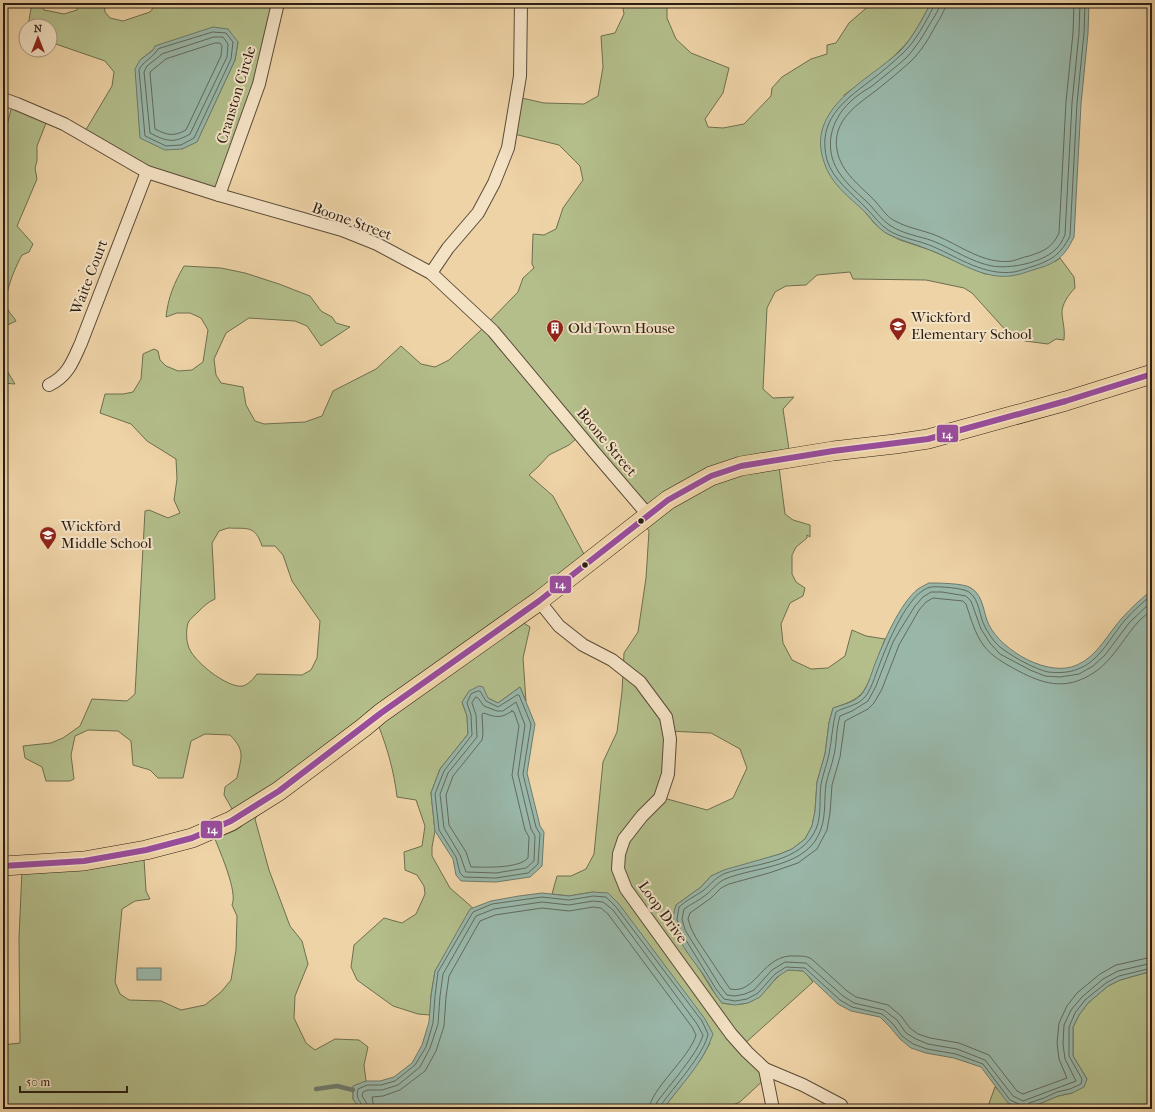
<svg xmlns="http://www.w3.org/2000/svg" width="1155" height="1112" font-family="'IM FELL French Canon',serif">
	<rect width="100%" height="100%" fill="#eed3a6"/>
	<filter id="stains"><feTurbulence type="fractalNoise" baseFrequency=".005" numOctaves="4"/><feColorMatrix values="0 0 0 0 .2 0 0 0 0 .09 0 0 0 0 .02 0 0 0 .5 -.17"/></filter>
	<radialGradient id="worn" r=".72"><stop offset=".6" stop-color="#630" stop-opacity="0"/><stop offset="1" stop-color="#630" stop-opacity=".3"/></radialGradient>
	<g fill="#b3be8b" stroke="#6e6e4f" fill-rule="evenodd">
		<path d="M32,3H40L44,10L64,14L77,10L78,3H104L105,12L110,18L123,21L150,12L157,3H277L257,86L220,191L147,172L84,133L112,86L114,72L105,61L50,42V26H28ZM238,42L235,60L197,141L182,149L140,60L153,50Z"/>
		<path d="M622,3H667V18L676,39L691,53L729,68L723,93L705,119L708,127L723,128L744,124L771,96L772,88L782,77L811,59L827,54V45L836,43L849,23L872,3H931C922,19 914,37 900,50C884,67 863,81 844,95L865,212L875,224L886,233L900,240L930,250L985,274L1056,261L1060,258L1074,277L1075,288C1069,294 1061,305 1062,314C1063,324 1065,329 1064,340L1056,339L1048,344L1025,341L1009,334L972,293L964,288L926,280L853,279L850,272L817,275L806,285L786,286L775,292L767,308L763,389L773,398L794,397L783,409L790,456L778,459L785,514L793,520L810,525V537L807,535V538L796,547L792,555V574L796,582L805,588L803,596L790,603L781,624L783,643L792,660L811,669L828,668L845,656L852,630L866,636L885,639C880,651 869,689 859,696C852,702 842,705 833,708L829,723L825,754L817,782L815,811L812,826L805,839L792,849L780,854L711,876L701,887L676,905L673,919L677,933L713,991L722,1003C748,1008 757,1000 773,982C777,978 782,972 788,970C792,969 799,971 804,971L813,982L743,1045L768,1076L740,1102L724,1109H663L701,1059L710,1043L593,892L569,896L552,894L557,876H571L586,869L594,854L603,762L617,732L622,692L624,653L638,632L646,578L649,531L642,520L648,514L577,438L569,445L549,455L538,467L529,475L553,496L586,558L522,622L530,627L523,658L526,701L520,687L498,703L488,698L462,702L467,716L468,734L440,769L431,793L435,831L432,847V856L450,888L473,908L435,971L431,995L430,1015L418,1014L393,1006L357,980L351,967L354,945L384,918L402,923L416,914L425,894L424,886L417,875L405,870L404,852L422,846L425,826L416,800L397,797C394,772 388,750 379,727L257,816L255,819L269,870L290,926L302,941L308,964L295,996L294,1018L306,1043L315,1050L335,1039L359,1040L368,1047L364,1065L366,1081L353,1087V1099L360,1109H3V1045L20,1043L19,938L22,870L144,859L146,891L150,899L135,901L122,909L115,982L120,994L129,1000L161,1001L181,1010L205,1005L221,992L231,980L236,950L237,916L232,905C238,892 220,852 215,839L236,830L242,826L224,795L225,787L237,778C241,758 246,751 230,735L205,734L191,741L183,778H158L150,770L133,765L131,741L118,731L88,730L75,736L71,755L74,779L70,781H46L42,767L25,758L23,746L51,743L63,738L80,726L92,699L127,701L135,694L145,511L149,510L168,518L180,513L174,500L177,479L176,459L147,441L131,424L100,413L105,394H123L133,392L141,379L143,354L154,349L158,351L160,360L166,366L178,371L192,370L203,362L208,330L201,318L190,313H177L166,317C168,298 174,283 184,266L221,268L245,273L279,284L310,296L321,311L332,317L336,323L350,327L321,346L307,326L295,321L249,318L226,333L214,359L216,375L221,383L243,387L246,405L255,421L264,424L305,422L322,416L333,391L376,369L401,346L421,364L435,367L449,360L480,331L518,292L523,278L534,268L532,264L533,234L544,235L556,229L563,208L583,180L580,166L559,145L510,133L517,97L544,103L584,104L598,96L603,67L601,36L615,33L624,14ZM228,528C248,529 255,525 262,546H275L283,555L292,581L320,621L317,658L311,670L302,675L257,674C253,679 249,684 243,686C228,689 191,660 188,645C186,639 186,626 189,621C191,618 195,615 198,612C204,606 208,602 215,599L212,543L219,531ZM668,731L711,733L740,749L747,768L733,798L707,810L660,797Z"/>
		<path d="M12,106L48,118L37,146V161L35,168L37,179L17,226L33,244L29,252L22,255C15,268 2,296 8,310C10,314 14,317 16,321L3,327V186L6,185V162L3,140Z"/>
		<path d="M3,364L15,384L3,383Z"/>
		<path d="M1152,971V1109H987L995,1087L1020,1109L1034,1106L1058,1096L1072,1093L1087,1079L1073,1056V1027L1079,1015L1088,1003L1108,986L1120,980Z"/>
	</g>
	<g fill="#99b7a9" stroke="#6d7a6d">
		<path d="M931,3H1089L1088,33L1081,104L1074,237C1064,257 1057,263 1036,269C1029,271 1022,274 1016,275C985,282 957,260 930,250C916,244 901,241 888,234C878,229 872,219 864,211C849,197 830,183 824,162C805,108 868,81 900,51C913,38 922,19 931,3Z"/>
		<path d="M213,27L228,29L238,42L235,60L197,142L182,149L165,150L140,138L135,69L140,60L153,50L155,46Z"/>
		<path d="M929,583C937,583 964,583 971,588C984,596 983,613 989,625C1002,651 1049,678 1077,665C1098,656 1108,633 1123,617C1132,607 1142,598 1152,590V971L1120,980L1108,986L1088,1003L1079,1015L1073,1027V1056L1087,1079L1084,1087L1072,1093L1058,1096L1034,1106L1020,1109L1008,1103L981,1067L954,1058L926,1053L911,1048L900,1039L890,1027L880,1017L851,1011L838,1004L803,971L788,970L777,977L760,997L748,1003L735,1005L722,1003C715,995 711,986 705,977C694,960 675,941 673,920C673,915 675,909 676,905L701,887L711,876L724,870L780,854L792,849L805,839L812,826L815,811L817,782L825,754L829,723L833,708C842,705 855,702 861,695C868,687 871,674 875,664C883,643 900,603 918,589C921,587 925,585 929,583Z"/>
		<path d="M479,686L483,687L488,698L498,703L520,687L535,724L527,773L540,826L544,832L542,866L530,877L496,882L461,881L456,875L453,859L435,831L431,793L440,769L468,734L467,716L462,702L469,691Z"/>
		<path d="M593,892L608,893L619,904L705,1019L713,1034C704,1062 680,1086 663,1109H360L353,1099V1086L366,1081H380L394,1077L412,1063L422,1045L429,1022L431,996L435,971L470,909L491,901L519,896L542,893L569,896Z"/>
		<rect x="137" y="968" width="24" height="12"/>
	</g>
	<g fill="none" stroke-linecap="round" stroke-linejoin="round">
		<g stroke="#626a5e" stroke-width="1">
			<path d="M935,3L934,6C925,23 916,41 902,54C892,63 881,73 870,81C842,102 817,121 827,160C833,180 853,194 867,209C874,216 880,225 888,230C902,239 919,240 934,247C959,258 985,276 1014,272C1020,271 1027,268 1034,266C1052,260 1061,254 1070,236L1077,103L1084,33L1085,3"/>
			<path d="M940,3C939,11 932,20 928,27C922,38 915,48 907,57C896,67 883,77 872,86C864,91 856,96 850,102C830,121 824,148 838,171C845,182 855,191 865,200C874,208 880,219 891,226C903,234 919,236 933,241C953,249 971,262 992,266C1010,269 1041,263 1055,250C1060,246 1062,241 1065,235L1072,103L1079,33L1080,3"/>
			<path d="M946,3C945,11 940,18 936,25C929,38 921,52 910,62C900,71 889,80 878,89C857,105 832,120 837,150C841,173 861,186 876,202C882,209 887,217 895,221C908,228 922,230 935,235C960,245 984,265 1012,261C1017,260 1023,257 1029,256C1044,251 1052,248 1059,233L1066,102L1073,33L1074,3"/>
			<path d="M213,32L226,33L233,42L231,59L194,138L181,145L166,146L145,136L139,70C143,61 153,58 158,49Z"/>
			<path d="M214,37H223L228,44L227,57L190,134C173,144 166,141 150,133L144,72L147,66L162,54Z"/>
			<path d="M215,43H220L222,46L221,56L186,130C173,137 167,135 155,129L150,73L151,71L166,59Z"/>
			<path d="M1152,601L1129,623L1105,655L1093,666L1079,674L1060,677L1045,676L1030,670L1000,654L990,643L981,629L971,601L966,596L942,592H931L923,597L915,606L900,630L893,642L876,686L868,701L852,711L840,716C836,728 837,742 834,755C832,765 828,774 826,784C824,799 826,815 821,829C808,868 757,866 725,879C717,883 714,888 707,894C700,900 691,904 684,909L682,919L685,930L720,986L727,995L735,996L745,994L754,990L772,970L785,962L806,963L843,996L854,1003L884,1010L897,1020L906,1033L916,1039L928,1044L957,1049L985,1060L1013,1096L1023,1101L1076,1081L1065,1059L1063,1044L1064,1025L1071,1010L1082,997L1103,979L1118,971L1152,963"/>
			<path d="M1152,609C1146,615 1138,621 1133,628C1121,643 1111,661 1095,672C1065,692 1042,684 1013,668C1002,662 992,656 984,646C975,634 971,619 966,604L963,601L933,598L926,602L919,610L899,645L882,689L874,703L868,709L845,721L840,757L832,785L830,813L827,830L817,849L798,863L769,873L729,884L721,888L711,898L690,913L688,919L691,928L696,938L730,989C757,995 762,953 796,956C803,956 809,956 814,961L847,991L856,997L888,1005L901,1016L910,1028L918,1034L930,1038L959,1043L989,1055L1017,1091L1023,1094L1067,1078L1059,1059L1057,1043L1059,1023L1067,1006L1077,993L1100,974L1116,965L1152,957"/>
			<path d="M478,691H480L486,701L498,707L517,695H519L531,724L523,774L536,827L540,834L538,864L528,873L496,878L464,877L460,873L456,857L439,830L435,794L444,771L472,735L471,715L467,703L471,694Z"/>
			<path d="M476,697L478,698L484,706L497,711H503L516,702L525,725L518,774L531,829L535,836L534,861L526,868L496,873L466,872L460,855L444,828L440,794L448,773L477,737L476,715L472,703Z"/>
			<path d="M512,711L514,712L519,726L512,775L525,830L529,837L528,858C518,869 485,867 471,867L466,852L449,825L446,795L453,776L482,740L483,734L482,714L484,713C496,718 502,718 512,711Z"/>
			<path d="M363,1109C362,1100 355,1101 358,1089L367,1085H381L395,1081L415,1065L426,1047L433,1023L435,996L438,972L473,912L492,904L542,897L569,900L593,896L606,897L616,907L702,1021L708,1034C705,1053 673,1088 661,1105L660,1109"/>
			<path d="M368,1109L367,1104L362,1096L363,1092L368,1090H382L398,1085L420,1067L430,1048L438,1024L440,996L443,974L476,916L494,909L542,902L569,905L593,901L603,902L613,910L697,1024L703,1035C699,1052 668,1087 657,1102L655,1109"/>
			<path d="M374,1109L372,1097L383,1096L400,1090L425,1071L436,1051L444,1026L446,997L449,976L480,921L495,915L542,908L569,911L593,907L601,908L608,914L692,1027L696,1035C690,1057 650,1090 649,1109"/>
			<path d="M1021,1109L1019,1104L1010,1100L983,1064L956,1054L927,1049L913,1044L902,1036L893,1024L882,1014L852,1007L840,1000L805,968L786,967L775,974L758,993L747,999L735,1001L724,999L716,989L681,932L677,919L679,907C686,900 696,896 704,890C712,883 716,877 726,873C756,863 801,863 816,829C822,815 819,798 821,784C823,774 827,764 829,754C832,740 832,726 836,712C844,707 856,706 863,699C871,692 875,675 879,666C886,647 908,591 931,587C937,586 964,588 969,592C980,600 979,616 985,627C990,636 996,645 1004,650C1015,658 1035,669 1048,672C1057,673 1069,673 1078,669C1100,661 1111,636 1125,620C1133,611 1143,602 1152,595"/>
			<path d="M1026,1109V1106L1029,1103L1044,1098L1057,1092L1070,1089L1081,1084L1082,1079L1069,1056V1027L1075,1013L1085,1000L1106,983L1119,976L1152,968"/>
		</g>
		<path stroke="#6d7a6d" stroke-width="4.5" d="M316,1089L337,1086L353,1090"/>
		<g stroke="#5b4b38" stroke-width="14">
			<g id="minor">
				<path d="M3,99L17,104L64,124L147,172L219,195L342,230L377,244L431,273L493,331L595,453L649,516"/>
				<path d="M219,195L259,84L278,3"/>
				<path d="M431,273L448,248L478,213L494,183L508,148L520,76L521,3"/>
				<path d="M49,385C68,376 73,361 81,343L147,172"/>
				<path d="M539,601L559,626L583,645L612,660L640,682L666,717L670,739L668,774L660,798L642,816L624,839L619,854L618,869L626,889L731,1034L747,1052L765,1069L803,1085L841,1105V1109"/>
				<path d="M765,1069L773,1109"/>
			</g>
		</g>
		<g stroke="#2a1e13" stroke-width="20">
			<path id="primary" d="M3,866L84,861L146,850L192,838L231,821L279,791L363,728L381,713L539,601L668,500L711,476L741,466L833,451L895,444L928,439L1066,401L1152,374"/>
		</g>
		<use href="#minor" stroke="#f4e2c5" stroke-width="12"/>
		<use href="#primary" stroke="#eed3a6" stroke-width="19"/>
		<g stroke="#f4e2c5" stroke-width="9">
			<path id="bus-1" d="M3,866L84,861L146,850L192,838L231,821L279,791L381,713L539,601L668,500L711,476L741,466L833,451L928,439L1066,401L1152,374"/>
		</g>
		<use href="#bus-1" stroke="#994d9d" stroke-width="6"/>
	</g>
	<defs>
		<g id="school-pin" transform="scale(0.9)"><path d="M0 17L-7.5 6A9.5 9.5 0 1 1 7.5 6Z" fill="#8f2418" stroke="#f4e2c5"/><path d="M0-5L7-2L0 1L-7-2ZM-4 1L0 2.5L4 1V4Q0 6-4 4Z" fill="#fff"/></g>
		<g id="building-pin" transform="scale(0.9)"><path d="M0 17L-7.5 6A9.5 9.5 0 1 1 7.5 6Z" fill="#8f2418" stroke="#f4e2c5"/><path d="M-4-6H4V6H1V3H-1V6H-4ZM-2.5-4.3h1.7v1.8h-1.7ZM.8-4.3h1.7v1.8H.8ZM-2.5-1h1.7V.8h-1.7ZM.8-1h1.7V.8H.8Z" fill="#fff"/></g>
	</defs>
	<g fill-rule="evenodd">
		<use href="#school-pin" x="898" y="326"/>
		<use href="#building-pin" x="555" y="328"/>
		<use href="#school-pin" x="48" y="535"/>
	</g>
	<g fill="#2a1e13" stroke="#f4e2c5" stroke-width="1.5">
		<circle cx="641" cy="521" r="3.5"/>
		<circle cx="585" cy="565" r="3.5"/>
	</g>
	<g text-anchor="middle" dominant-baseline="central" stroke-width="4" stroke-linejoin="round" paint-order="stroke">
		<g font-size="15" fill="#2a1e13" stroke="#f4e2c5">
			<text transform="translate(236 95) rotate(-73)">Cranston Circle</text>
			<text transform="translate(352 221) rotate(20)">Boone Street</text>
			<text transform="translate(89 277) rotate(-69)">Waite Court</text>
			<text transform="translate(607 442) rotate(50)">Boone Street</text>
			<text transform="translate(663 912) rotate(54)">Loop Drive</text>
		</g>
		<g font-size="15" fill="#2a1e13" stroke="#f4e2c5" text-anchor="start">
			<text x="911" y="317">Wickford<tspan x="911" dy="17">Elementary School</tspan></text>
			<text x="568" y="328">Old Town House</text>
			<text x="61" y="526">Wickford<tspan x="61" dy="17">Middle School</tspan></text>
		</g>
	</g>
	<g stroke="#f4e2c5" stroke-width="1.5">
		<rect x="936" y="424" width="23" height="19" rx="4" fill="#994d9d"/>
		<rect x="549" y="575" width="23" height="19" rx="4" fill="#994d9d"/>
		<rect x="200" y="820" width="23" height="19" rx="4" fill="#994d9d"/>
	</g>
	<g font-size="11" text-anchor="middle" font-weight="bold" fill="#fff">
		<text x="947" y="438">14</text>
		<text x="560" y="588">14</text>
		<text x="212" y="833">14</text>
	</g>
	<rect width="1155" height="1112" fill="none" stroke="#eed3a6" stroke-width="16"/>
	<rect x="4" y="4" width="1147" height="1104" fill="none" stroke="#2a1e13" stroke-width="2"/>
	<rect x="8" y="8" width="1139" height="1096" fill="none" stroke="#2a1e13"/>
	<g transform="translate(38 38)"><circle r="19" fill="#f4e2c5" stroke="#a3947e"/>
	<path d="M0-3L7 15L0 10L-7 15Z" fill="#8f2418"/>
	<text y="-6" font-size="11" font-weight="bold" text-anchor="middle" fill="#2a1e13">N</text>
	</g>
	<path d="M20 1086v6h107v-6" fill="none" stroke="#2a1e13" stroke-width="2"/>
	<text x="26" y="1086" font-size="12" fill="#2a1e13" stroke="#f4e2c5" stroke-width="3" paint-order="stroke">50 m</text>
	<rect width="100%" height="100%" filter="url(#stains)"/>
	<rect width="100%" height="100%" fill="url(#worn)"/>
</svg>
